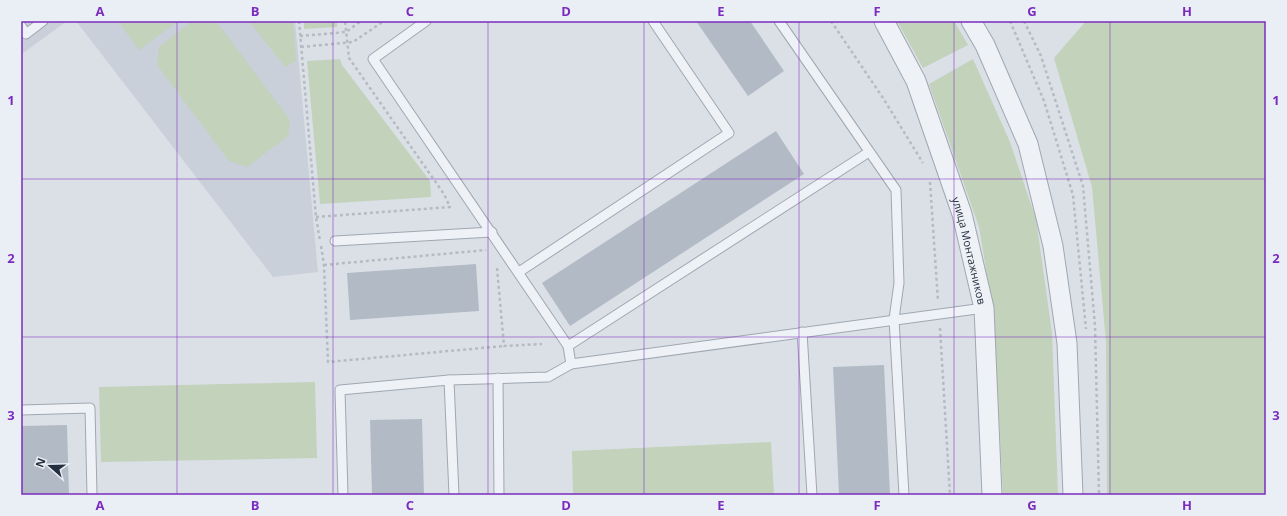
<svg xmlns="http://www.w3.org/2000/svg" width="1287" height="516" font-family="'Open Sans',sans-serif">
	<rect width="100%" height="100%" fill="#dbe0e7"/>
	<g fill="#c9d0da">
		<path d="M21,21H67L23,53L21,51Z"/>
		<path d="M76,21H295L318,272L273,277Z"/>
	</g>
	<g fill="#c2d2bb">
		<path d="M118,21H178L139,50Z"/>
		<path d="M192,21H216L290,120L288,136L247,167L229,161L157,65L159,47Z"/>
		<path d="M249,21H293L296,61L285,67Z"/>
		<path d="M304,21H337V27L304,29Z"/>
		<path d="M897,21H954L968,45L923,68Z"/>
		<path d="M1086,21H1266V495H1107L1106,342L1092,187L1054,58Z"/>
		<path d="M340,59L342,65L430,181L431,197L320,204L307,61Z"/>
		<path d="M973,59L1010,142L1036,219L1052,333L1058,495H1003L994,317L979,227L929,84Z"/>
		<path d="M315,382L317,458L101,462L99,387Z"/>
		<path d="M771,442L774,495H573L572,451Z"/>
	</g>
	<g fill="#b2bac5">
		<path d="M696,21H750L784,71L748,96Z"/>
		<path d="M776,131L804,174L570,326L542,283Z"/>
		<path d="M476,264L479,311L350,320L347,273Z"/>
		<path d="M884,365L890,495H839L833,367Z"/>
		<path d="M422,419L424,495H372L370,420Z"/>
		<path d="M67,425L69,495H21V426Z"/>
	</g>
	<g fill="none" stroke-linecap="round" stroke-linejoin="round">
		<g stroke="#a0a7b1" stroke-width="11">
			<g id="lane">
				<path d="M426,21L373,59L568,346L869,152"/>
				<path d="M779,21L896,190L899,283L894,319L904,495"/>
				<path d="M21,26L26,34L43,21"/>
				<path d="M335,241L492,232"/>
				<path d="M519,272L729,133L653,21"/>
				<path d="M802,332L812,495"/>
				<path d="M568,346L571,364"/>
				<path d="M498,378L499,495"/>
				<path d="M449,380L454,495"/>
				<path d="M21,410L90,408L92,495"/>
				<path d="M343,495L340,390L449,380L548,377L571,364L984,308"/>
			</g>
		</g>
		<g stroke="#a0a7b1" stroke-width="21">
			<g id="street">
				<path id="s1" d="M884,21L916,81L962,214L984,308L992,495"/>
				<path d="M971,21L985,45L1028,144L1053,246L1067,343L1073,495"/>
			</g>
		</g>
		<g stroke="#b5bbc2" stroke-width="2.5" stroke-dasharray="3 3" stroke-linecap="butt">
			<path d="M299,21L316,217L320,241"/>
			<path d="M831,21L883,98L923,163"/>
			<path d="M1010,21L1044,101L1073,195L1086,329"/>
			<path d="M1024,21L1041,56L1083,186L1095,326L1099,495"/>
			<path d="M300,36L346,32L361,21"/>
			<path d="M301,47L353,42L384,21"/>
			<path d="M930,182L938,301"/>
			<path d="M316,217L450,207L444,194L349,58L345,21"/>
			<path d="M321,246L324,265L328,362L504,346"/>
			<path d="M324,265L486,250"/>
			<path d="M497,268L504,346L542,344"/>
			<path d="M940,328L950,495"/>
		</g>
		<use href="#lane" stroke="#eef1f5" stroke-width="9"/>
		<use href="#street" stroke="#eef1f5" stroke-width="19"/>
	</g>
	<path fill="none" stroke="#7b2cbf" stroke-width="1" stroke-opacity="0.55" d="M177,21V495M333,21V495M488,21V495M644,21V495M799,21V495M954,21V495M1110,21V495M21,179H1266M21,337H1266"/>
	<g text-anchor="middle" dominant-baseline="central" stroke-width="3" stroke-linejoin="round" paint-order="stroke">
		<g font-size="11" fill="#242f3f" stroke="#eaeff5">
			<text stroke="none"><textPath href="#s1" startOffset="246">улица Монтажников</textPath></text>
		</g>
	</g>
	<rect width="1287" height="516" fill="none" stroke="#eaeff5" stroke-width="44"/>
	<g transform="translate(50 466) rotate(290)" stroke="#eaeff5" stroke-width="3" paint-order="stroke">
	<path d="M0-3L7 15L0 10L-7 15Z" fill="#242f3f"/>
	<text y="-6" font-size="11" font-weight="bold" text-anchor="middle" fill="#242f3f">N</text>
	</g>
	<rect x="22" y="22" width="1243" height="472" fill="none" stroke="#7b2cbf" stroke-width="1.5"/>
	<g font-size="13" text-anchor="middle" font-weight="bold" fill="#7b2cbf">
		<text x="100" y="16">A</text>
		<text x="255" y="16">B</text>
		<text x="410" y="16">C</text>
		<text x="566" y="16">D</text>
		<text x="721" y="16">E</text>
		<text x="877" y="16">F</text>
		<text x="1032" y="16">G</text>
		<text x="1187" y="16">H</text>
		<text x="11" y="105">1</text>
		<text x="1276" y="105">1</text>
		<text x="11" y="263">2</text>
		<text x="1276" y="263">2</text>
		<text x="11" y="420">3</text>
		<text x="1276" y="420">3</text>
		<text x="100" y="510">A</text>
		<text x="255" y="510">B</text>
		<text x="410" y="510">C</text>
		<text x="566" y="510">D</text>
		<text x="721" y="510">E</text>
		<text x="877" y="510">F</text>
		<text x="1032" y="510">G</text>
		<text x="1187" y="510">H</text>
	</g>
</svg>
